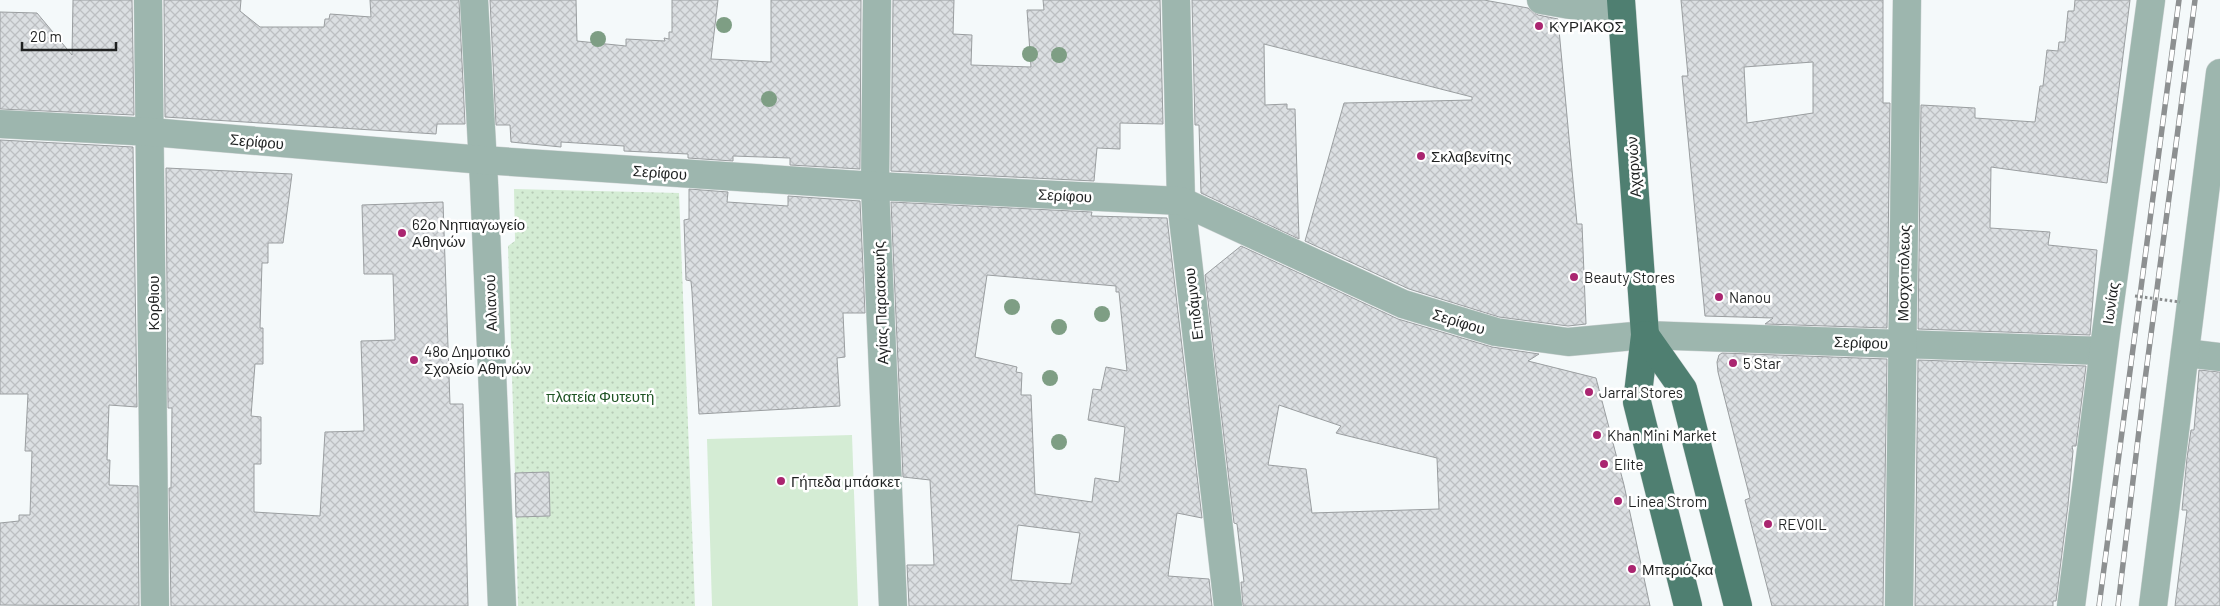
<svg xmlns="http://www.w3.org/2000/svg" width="2220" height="606" font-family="Barlow,sans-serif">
	<defs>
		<pattern id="park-dots" width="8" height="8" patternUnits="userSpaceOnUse" patternTransform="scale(1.25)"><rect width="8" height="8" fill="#d4ecd4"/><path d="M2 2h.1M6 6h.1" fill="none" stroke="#b6cab6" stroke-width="1.8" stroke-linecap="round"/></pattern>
		<pattern id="building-cross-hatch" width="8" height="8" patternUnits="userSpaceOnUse" patternTransform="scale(1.25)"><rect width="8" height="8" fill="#dbdfe2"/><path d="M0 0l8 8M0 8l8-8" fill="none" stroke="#bcbfc2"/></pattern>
	</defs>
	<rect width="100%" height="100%" fill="#f4f9fa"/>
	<path fill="#d4ecd4" d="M852,435L858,606H712L707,439Z"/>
	<path fill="url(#park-dots)" d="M514,189L679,193L695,606H518L516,517L550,516L549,472L515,473L508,246L515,241Z"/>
	<g fill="url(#building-cross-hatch)" stroke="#9a9ea0" fill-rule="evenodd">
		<path d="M73,0H132L134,115L0,109V12L37,13L72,55Z"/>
		<path d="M164,0H241L240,11L260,27H324L325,19H329L330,14L371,17L370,0H459L465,124H437L436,134L165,117Z"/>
		<path d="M490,0H576L577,41L626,46V39L665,41L664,38L669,39V32H672V0H718L711,59L771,62V0H861L860,169L790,165V158L733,156V161L688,158V154L624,151V146L561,142V147L511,142L510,125H496Z"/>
		<path d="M893,0H954L953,34L972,35L971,65L1031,67L1027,10H1044L1043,0H1160L1163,124L1120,123V149L1097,148L1094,181L891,171Z"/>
		<path d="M1192,0H1484L1528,8L1538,15L1558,19L1577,224H1582L1586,324L1568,326L1499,317L1409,289L1305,241L1344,103L1472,100V97L1264,44L1265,105L1287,104V109H1295L1299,239L1201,193L1199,125H1195Z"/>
		<path d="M1681,0H1883V103H1890L1887,328L1765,324L1773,318L1705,316L1682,76H1688ZM1813,62V113L1747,123L1744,67Z"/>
		<path d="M2075,0H2130L2107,183L1991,167L1990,228L2050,232L2048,245L2097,250L2090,335L1918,329L1921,105L1975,108V118L2035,122L2040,86H2043L2047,50L2058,51L2059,42H2065L2068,11H2074Z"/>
		<path d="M0,140L133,147L137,407L109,405L107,460H110L109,485L138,486L139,606L0,605V523L19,521V515H30L32,451H25L28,394H0Z"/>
		<path d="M166,168L292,174L283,243H268V263H262L260,328H263V364H255L251,416L261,417V464H254V512L320,516L325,432L364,431L361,341L395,340L393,274H364L362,205L443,202L450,404H463L468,606H171L169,488H171L172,408H168Z"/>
		<path d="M689,189L728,192L727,202L788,206V196L860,201L865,313H843L845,357L837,358L840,406L699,414L692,292L691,281L686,280L684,220L689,219Z"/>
		<path d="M891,202L1092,212L1091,216L1167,218L1202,518L1177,513L1168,576L1209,579L1212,606H909L907,565H934L930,480L903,477ZM987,275L1116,286V292H1119L1127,371L1106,367L1101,390L1093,389L1088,420L1125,427L1119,482L1095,478L1092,502L1035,494L1031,395H1021L1022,373L1016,372L1017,367L975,357ZM1018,525L1080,533L1071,584L1011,580Z"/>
		<path d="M1241,246L1398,319L1492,347L1539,354L1528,361L1596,378L1624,485L1650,606H1243L1241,582H1244L1237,524L1234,523L1205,275ZM1279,405L1341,426L1336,433L1437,458L1439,509L1312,513L1306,469L1268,465Z"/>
		<path d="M1722,353L1887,359L1883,606H1772L1745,500L1750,498L1718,372L1717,362L1719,355Z"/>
		<path d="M1918,360L2086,366L2076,446H2072L2073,451L2068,505L2056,601H2053V606H1915Z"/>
		<path d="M2199,370L2220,372V606H2175L2187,510H2182L2187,458L2191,430H2194Z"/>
		<path d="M549,472L550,516L516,517L515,473Z"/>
	</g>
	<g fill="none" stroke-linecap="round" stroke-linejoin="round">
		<g stroke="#d2d6d7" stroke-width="29">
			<g id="minor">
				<path d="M148,0L155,606"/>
				<path d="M474,0L484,183L502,606"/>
				<path d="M877,0L875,186L893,606"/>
				<path d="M1176,0L1181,201L1228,606"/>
				<path d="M1541,0L1622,14"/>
				<path d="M0,124L151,132L483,160L875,186L1181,201L1403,304L1496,332L1568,342L1645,335L2103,351"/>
				<path d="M2185,353L2220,357"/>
				<path d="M1899,606L1907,0"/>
				<path d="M2071,606L2107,325L2151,0"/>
				<path d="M2153,606L2220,73"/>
			</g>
		</g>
		<g stroke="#d2d6d7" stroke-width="29">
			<g id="primary">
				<path d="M1621,0L1645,335L1637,402L1688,606"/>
				<path d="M1645,335L1683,389L1738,606"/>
			</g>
		</g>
		<use href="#minor" stroke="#9db6ae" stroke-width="28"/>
		<use href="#primary" stroke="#4f7f71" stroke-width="28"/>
		<g stroke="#8d9091" stroke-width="5.5">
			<g id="rail">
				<path d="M2099,606L2179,0"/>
				<path d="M2118,606L2145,380L2195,0"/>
			</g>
		</g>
		<use href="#rail" stroke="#fff" stroke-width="4" stroke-dasharray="11" stroke-linecap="butt"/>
		<path stroke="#888b8c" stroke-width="3" stroke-dasharray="2.5 2.5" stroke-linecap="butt" d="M2135,296L2180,302"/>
	</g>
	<g fill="#7e9e84">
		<circle cx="724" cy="25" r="8"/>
		<circle cx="598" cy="39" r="8"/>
		<circle cx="1030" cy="54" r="8"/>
		<circle cx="1059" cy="55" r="8"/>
		<circle cx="769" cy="99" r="8"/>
		<circle cx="1012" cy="307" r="8"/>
		<circle cx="1102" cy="314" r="8"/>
		<circle cx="1059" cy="327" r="8"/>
		<circle cx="1050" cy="378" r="8"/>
		<circle cx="1059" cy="442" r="8"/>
	</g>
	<g fill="#aa2570" stroke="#fff" stroke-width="2">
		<circle cx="1539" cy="26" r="5"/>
		<circle cx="1421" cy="156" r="5"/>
		<circle cx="402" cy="233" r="5"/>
		<circle cx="1574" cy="277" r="5"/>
		<circle cx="1719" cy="297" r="5"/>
		<circle cx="414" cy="360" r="5"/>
		<circle cx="1733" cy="363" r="5"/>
		<circle cx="1589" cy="392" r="5"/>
		<circle cx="1597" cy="435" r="5"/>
		<circle cx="1604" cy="464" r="5"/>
		<circle cx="781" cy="481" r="5"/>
		<circle cx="1618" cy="501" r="5"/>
		<circle cx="1768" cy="524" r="5"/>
		<circle cx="1632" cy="569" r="5"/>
	</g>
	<g text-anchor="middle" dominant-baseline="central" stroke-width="5" stroke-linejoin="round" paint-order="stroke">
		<g font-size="15" fill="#1f2121" stroke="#fff" text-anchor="start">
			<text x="1549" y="26">ΚΥΡΙΑΚΟΣ</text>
			<text x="1431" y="156">Σκλαβενίτης</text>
			<text x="412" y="224">62ο Νηπιαγωγείο<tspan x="412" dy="17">Αθηνών</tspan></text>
			<text x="1584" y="277">Beauty Stores</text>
			<text x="1729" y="297">Nanou</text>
			<text x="424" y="351">48ο Δημοτικό<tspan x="424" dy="17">Σχολείο Αθηνών</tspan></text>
			<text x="1743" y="363">5 Star</text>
			<text x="1599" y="392">Jarral Stores</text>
			<text x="1607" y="435">Khan Mini Market</text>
			<text x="1614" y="464">Elite</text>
			<text x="791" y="481">Γήπεδα μπάσκετ</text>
			<text x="1628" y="501">Linea Strom</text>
			<text x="1778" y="524">REVOIL</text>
			<text x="1642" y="569">Μπεριόζκα</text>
		</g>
		<g font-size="15" fill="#1f2121" stroke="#fff">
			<text transform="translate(257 141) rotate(5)">Σερίφου</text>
			<text transform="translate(1633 167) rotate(-94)">Αχαρνών</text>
			<text transform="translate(660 172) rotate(4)">Σερίφου</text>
			<text transform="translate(1065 195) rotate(3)">Σερίφου</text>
			<text transform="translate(1903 273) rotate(-89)">Μοσχοπόλεως</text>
			<text transform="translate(153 303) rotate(-90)">Κορθιου</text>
			<text transform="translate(490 303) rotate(-92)">Αιλιανού</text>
			<text transform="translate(880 303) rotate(-92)">Αγίας Παρασκευής</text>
			<text transform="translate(2110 303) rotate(-82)">Ιωνίας</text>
			<text transform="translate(1193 304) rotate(-97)">Επιδάμνου</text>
			<text transform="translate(1459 321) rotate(17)">Σερίφου</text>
			<text transform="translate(1861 342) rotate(2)">Σερίφου</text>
		</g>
		<g font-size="15" fill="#1e5323" stroke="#fff">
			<text x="600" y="396">πλατεία Φυτευτή</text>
		</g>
	</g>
	<path d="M22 42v8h94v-8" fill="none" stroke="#1f2121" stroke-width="2.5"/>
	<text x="30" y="42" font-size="15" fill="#1f2121" stroke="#ffffff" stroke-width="4" paint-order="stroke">20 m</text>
</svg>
